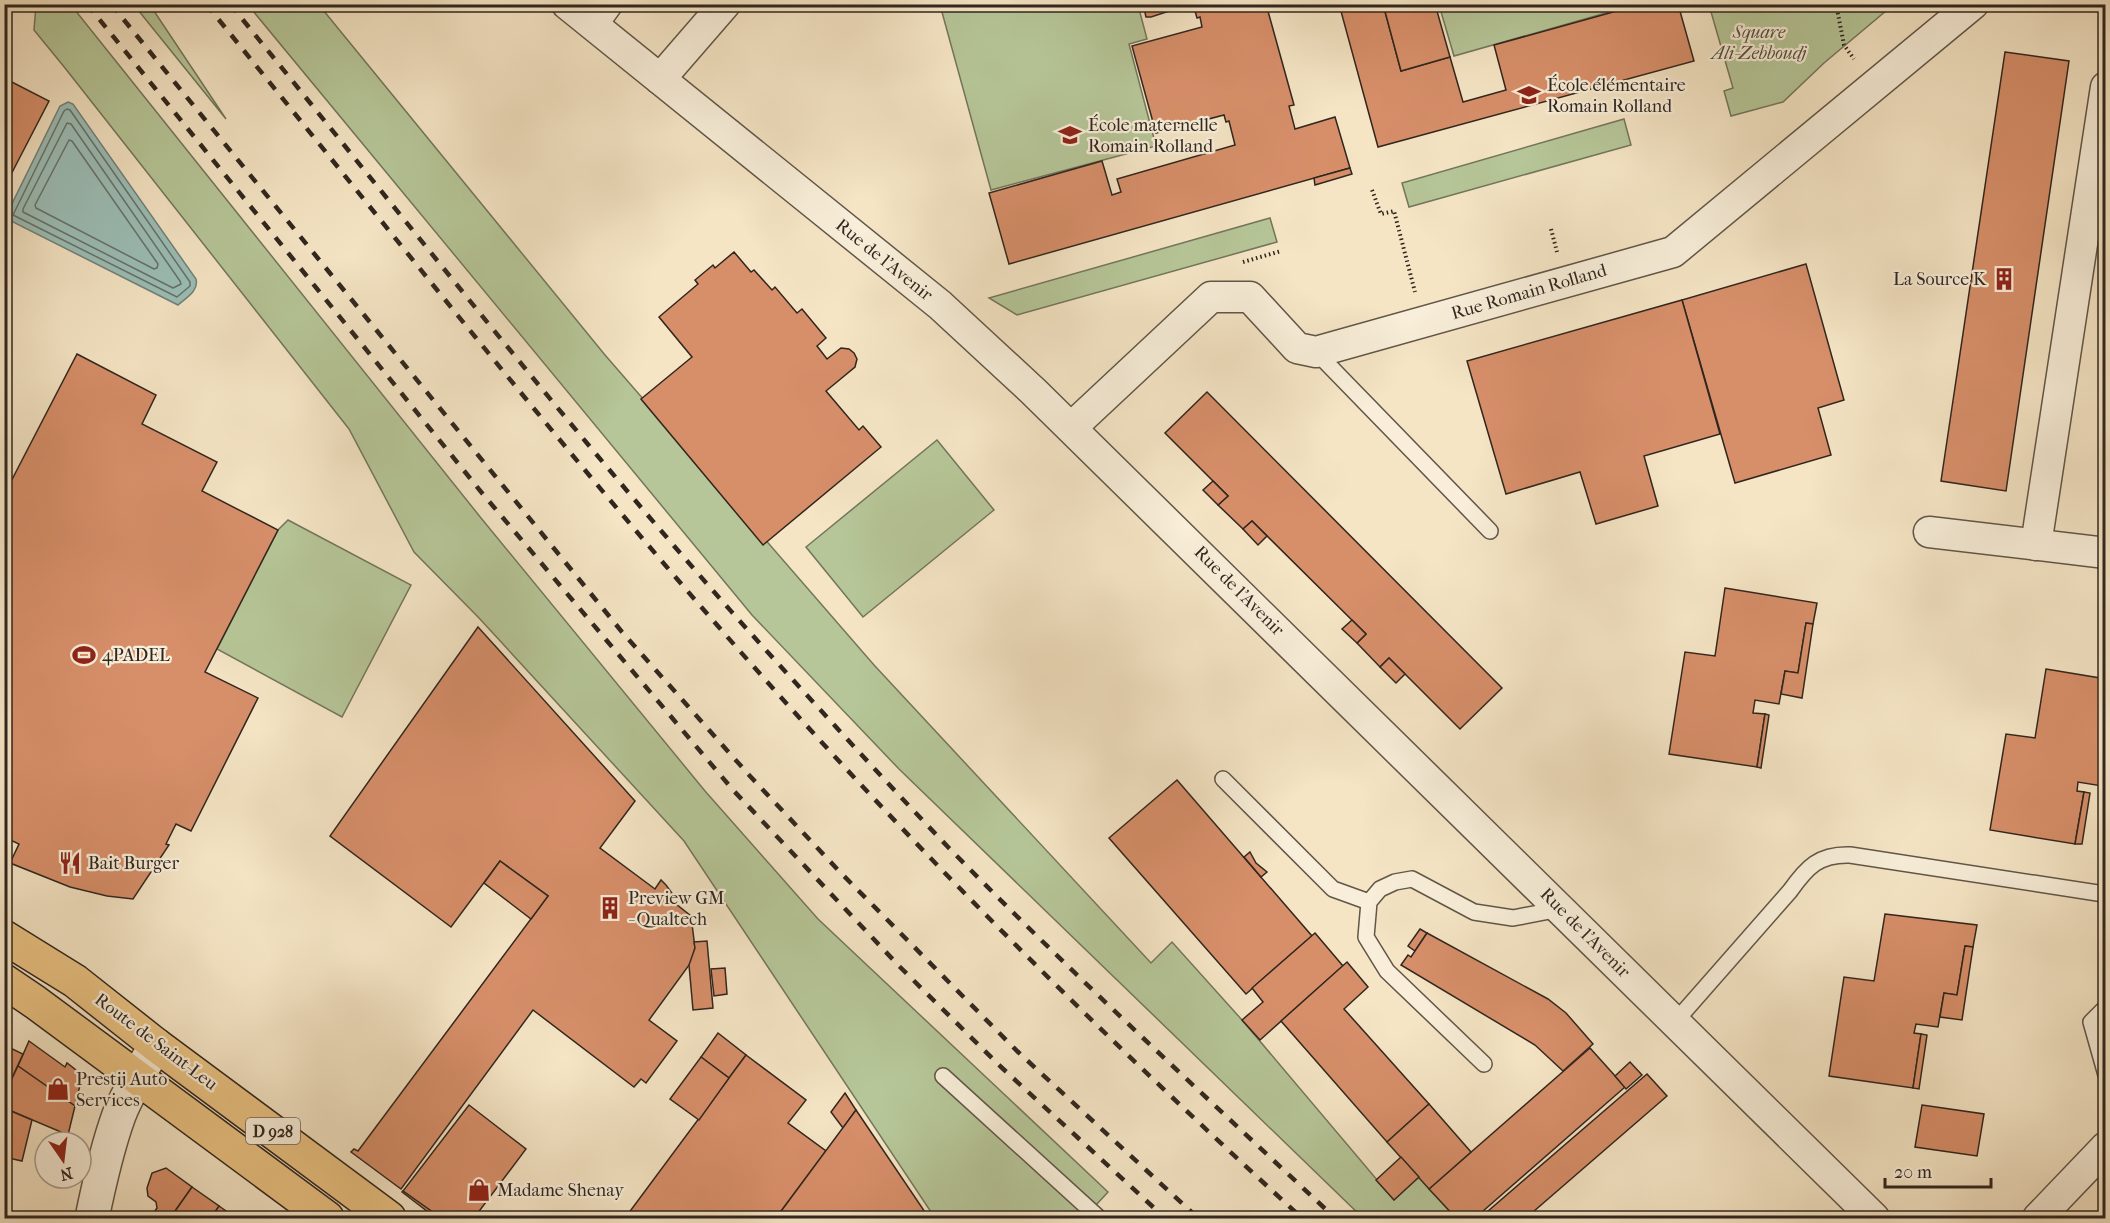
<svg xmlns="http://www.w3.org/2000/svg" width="2110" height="1223" font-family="'IM FELL French Canon',serif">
	<rect width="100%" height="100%" fill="#f5e5c5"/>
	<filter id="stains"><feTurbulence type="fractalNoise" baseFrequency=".00333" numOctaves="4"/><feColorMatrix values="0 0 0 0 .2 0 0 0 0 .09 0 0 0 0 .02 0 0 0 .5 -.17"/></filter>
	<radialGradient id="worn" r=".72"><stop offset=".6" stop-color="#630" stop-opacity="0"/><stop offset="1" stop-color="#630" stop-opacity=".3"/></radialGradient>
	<g fill="#b6c698" stroke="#73765c" stroke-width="1.5">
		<path d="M36,5H71L481,518L705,791L818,919L1108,1192L1084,1218H935L684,841L479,618L414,552L349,429L65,68L34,30Z"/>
		<path d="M134,5H150L226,119Z"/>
		<path d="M248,5H319L605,355L874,665L1151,963L1172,942L1242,1020L1394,1200L1419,1177L1456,1218H1363L899,769L752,615Z"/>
		<path d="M940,5H1138L1147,39L1129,44L1156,146L991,190Z"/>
		<path d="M1439,5V4L1634,5L1454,56Z"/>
		<path d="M1709,5V4L1893,5L1824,63L1783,102L1731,116L1724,91L1733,88Z"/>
		<path d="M1624,119L1631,145L1409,207L1402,183Z"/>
		<path d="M1270,218L1277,242L1017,315L989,298Z"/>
		<path d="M937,440L994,510L863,617L806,547Z"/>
		<path d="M288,520L411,585L342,717L217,649L278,530Z"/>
	</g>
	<path fill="#9cbfb8" stroke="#71827b" stroke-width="1.5" d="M68,102L73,104L196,279C199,291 186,298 178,305L5,218L60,106Z"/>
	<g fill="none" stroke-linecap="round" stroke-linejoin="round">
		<g stroke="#66726c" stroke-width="1.5">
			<path d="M67,109L70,110L190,282V286L177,297L13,215L64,111Z"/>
			<path d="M67,123L71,124L180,281L181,284L173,288L23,212V209Z"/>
			<path d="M69,140L72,141L158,264L157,268L154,269L36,208L35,205Z"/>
		</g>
	</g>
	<g fill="#d78f6a" stroke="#30261f" stroke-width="1.5">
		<path d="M1143,4H1191L1151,17H1146Z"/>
		<path d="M1193,4H1266L1294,105L1289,106L1295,129L1335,117L1350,168L1009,264L989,193L1102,161L1112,195L1121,192L1117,179L1235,145L1229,121L1226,122L1224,115L1156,133L1132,46L1202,27L1200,17L1197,18Z"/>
		<path d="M1339,4H1383L1401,71L1450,57L1463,102L1506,90L1494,45L1642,4H1678L1694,61L1378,147Z"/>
		<path d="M1383,4H1435L1450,57L1401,71Z"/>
		<path d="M2005,52L2069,61L2006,491L1941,481Z"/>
		<path d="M4,78L49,101L4,188Z"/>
		<path d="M1350,168L1352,174L1315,185L1314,178Z"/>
		<path d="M734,252L751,272L754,270L772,290L775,287L797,313L802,309L826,338L817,346L827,359L841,348L849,349L854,353L857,359L855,367L826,391L859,430L863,426L881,447L763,545L641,399L692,357L659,317L698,284L695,280L713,265L715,268Z"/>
		<path d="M1806,264L1844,400L1818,408L1831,455L1735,483L1682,300Z"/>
		<path d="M1682,300L1720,434L1644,456L1658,506L1596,524L1580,472L1506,494L1467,361Z"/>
		<path d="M77,354L156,395L142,424L217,462L202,491L278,530L205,672L258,698L191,831L176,824L166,844L169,845L133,899L107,896L70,887L10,863L19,844L4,837V495Z"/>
		<path d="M1207,392L1502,688L1460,729L1389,658L1380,667L1357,643L1366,634L1252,521L1243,529L1218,505L1228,496L1165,433Z"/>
		<path d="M1213,481L1228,496L1218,505L1203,490Z"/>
		<path d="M1252,521L1267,536L1258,545L1243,529Z"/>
		<path d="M1725,588L1817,603L1813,624L1806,623L1798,673L1785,671L1779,704L1755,700L1753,713L1765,714L1757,767L1669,754L1685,652L1715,656Z"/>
		<path d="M1352,620L1366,634L1357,643L1342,629Z"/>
		<path d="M1806,623L1813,624L1802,698L1781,694L1785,671L1798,673Z"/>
		<path d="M478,627L635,801L600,848L655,889L661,880L666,885L674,896L671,900L691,916L695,948L692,961L649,1020L677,1041L646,1083L641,1079L634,1087L533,1010L401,1189L351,1152L354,1149L358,1151L548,896L500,861L451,927L330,836Z"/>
		<path d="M1389,658L1405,674L1396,683L1380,667Z"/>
		<path d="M2046,669L2106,679V762L2102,786L2078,782L2077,791L2084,792L2075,844L1990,830L2006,734L2035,738Z"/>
		<path d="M1765,714L1769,715L1761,768L1757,767Z"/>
		<path d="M1177,780L1312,936L1246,994L1109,838Z"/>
		<path d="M2084,792L2090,793L2082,844H2075Z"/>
		<path d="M1250,852L1256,863L1267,872L1261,877L1244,857Z"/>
		<path d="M500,861L548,896L531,919L484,883Z"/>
		<path d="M1885,914L1977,925L1973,947L1965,946L1957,995L1944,993L1938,1027L1916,1024L1914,1033L1921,1034L1913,1088L1829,1076L1844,977L1874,981Z"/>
		<path d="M1420,929L1427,933L1415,951L1408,946Z"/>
		<path d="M1315,933L1343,966L1260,1040L1242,1020L1263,1002L1252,988Z"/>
		<path d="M1427,933L1548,999L1566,1013L1593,1044L1563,1071L1535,1045L1401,965L1408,955L1411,957Z"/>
		<path d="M707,941L713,1008L693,1010L689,965L695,948L694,942Z"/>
		<path d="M1965,946L1973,947L1962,1020L1940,1017L1944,993L1957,995Z"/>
		<path d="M1347,962L1368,987L1344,1009L1429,1104L1387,1142L1281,1021Z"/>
		<path d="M725,968L727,994L714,996L711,969Z"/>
		<path d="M718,1033L746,1055L729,1078L701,1057Z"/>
		<path d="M1921,1034L1927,1035L1919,1089L1913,1088Z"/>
		<path d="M29,1041L65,1067L67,1063L76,1070L81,1081L75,1106L18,1066Z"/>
		<path d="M4,1045L23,1054L6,1091H4Z"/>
		<path d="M1590,1048L1625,1087L1475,1218H1456L1429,1189Z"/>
		<path d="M746,1055L806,1100L788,1123L826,1151L776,1218H625Z"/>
		<path d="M701,1057L729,1078L699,1120L670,1099Z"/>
		<path d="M1630,1062L1642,1075L1626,1089L1615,1076Z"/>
		<path d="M18,1066L75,1106L68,1135L4,1108V1095Z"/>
		<path d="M1647,1074L1667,1096L1526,1218H1480Z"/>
		<path d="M845,1093L856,1110L843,1128L831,1112Z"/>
		<path d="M1429,1104L1471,1152L1429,1189L1387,1142Z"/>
		<path d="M469,1105L526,1149L474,1218H441L403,1191Z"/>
		<path d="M1922,1105L1984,1114L1977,1156L1915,1147Z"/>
		<path d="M4,1108L32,1120L22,1161L4,1157Z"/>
		<path d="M856,1110L929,1218H831L828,1216L826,1218H776Z"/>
		<path d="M1401,1157L1419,1177L1394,1200L1376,1180Z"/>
		<path d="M166,1168L192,1187L170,1218H158L152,1215L157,1208L156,1202L148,1196L147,1188L152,1173Z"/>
		<path d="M192,1187L219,1206L211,1218H173L171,1217Z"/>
		<path d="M403,1191L441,1218H436L402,1192Z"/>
		<path d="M219,1206L236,1218H211Z"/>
	</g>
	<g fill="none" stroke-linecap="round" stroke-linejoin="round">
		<g stroke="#615648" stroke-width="18">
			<g id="service">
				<path d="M598,29L616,4"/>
				<path d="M1316,352L1490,531"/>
				<path d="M1223,779L1333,889L1369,902"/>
				<path d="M2106,1007L2091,1022L2106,1075"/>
				<path d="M1675,1022L1790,891C1807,867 1819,854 1850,855L2104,894"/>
				<path d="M1484,1064L1387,971L1366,937L1369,902L1380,889L1395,882L1412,879L1474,912L1513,918L1560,909"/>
				<path d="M943,1076L1099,1218"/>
			</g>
		</g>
		<g stroke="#615648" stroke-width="33">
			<g id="minor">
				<path d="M567,4L940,305L1033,391L1874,1218"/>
				<path d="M660,79L725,4"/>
				<path d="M1072,427L1211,297H1250L1297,348L1316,352L1673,252L1973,4"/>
				<path d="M1929,532L2106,553"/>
				<path d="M2036,545L2106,87"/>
				<path d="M2038,1218L2106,1147"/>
			</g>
		</g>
		<g stroke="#615648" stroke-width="36">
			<path id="tertiary" d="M92,1218C99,1184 107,1148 119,1115C129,1090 143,1067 156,1045"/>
		</g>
		<g stroke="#30261f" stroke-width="36">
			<g id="primary">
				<path d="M4,937L75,981L156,1045L389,1218"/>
				<path d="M4,981L35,1002L327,1218"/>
			</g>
		</g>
		<g stroke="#30261f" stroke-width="4" stroke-dasharray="1.5 3" stroke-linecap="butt">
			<path d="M1836,4L1844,45L1854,59"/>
			<path d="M1372,190L1381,214L1394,211L1415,292"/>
			<path d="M1551,229L1557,252"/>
			<path d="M1243,262L1281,251"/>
		</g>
		<use href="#service" stroke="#f8eed9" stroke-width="15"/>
		<use href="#minor" stroke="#f8eed9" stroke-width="30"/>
		<use href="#tertiary" stroke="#f8eed9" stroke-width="33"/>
		<use href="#primary" stroke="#eac282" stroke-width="33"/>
		<g stroke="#30261f" stroke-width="4.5" stroke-dasharray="10 10" stroke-linecap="butt">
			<path d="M87,4L482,493L733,790L900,967L1000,1066L1165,1218"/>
			<path d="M111,4L622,632L749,775L839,871L1017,1051L1198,1218"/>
			<path d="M206,4C403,246 596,494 806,725C963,898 1130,1061 1302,1218"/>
			<path d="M230,4C406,220 577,440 763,647C824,714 885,781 948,847C1073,975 1205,1096 1335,1218"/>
		</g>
	</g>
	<defs>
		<g id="school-bare" transform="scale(1.8)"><path d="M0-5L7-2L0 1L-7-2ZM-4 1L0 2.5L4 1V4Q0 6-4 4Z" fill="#8f2418" stroke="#f8eed9" stroke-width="2.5" paint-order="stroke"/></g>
		<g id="building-bare" transform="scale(1.8)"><path d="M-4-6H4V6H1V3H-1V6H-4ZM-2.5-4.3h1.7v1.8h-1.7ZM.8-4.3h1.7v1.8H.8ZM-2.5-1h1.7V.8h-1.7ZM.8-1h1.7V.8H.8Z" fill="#8f2418" stroke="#f8eed9" stroke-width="2.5" paint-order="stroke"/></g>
		<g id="stadium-bare" transform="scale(1.8)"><path d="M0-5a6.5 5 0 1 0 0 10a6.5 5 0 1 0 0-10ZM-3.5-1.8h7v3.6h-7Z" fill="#8f2418" stroke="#f8eed9" stroke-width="2.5" paint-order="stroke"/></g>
		<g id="restaurant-bare" transform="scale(1.8)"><path d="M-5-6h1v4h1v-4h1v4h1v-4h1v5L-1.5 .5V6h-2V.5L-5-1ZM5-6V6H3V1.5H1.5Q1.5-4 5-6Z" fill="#8f2418" stroke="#f8eed9" stroke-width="2.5" paint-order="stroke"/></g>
		<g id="shop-bare" transform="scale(1.8)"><path d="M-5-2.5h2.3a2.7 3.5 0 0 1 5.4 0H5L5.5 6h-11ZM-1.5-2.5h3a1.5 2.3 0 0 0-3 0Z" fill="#8f2418" stroke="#f8eed9" stroke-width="2.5" paint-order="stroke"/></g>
	</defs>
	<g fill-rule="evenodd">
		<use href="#school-bare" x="1529" y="95"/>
		<use href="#school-bare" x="1070" y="135"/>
		<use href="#building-bare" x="2004" y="279"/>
		<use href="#stadium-bare" x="84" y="655"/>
		<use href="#restaurant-bare" x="70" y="863"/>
		<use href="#building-bare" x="610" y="908"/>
		<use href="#shop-bare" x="58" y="1089"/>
		<use href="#shop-bare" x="479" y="1190"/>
	</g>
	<g text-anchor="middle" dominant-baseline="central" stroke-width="4.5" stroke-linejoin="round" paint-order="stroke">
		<rect fill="#f8eed9" stroke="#6c6257" stroke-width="1.5" x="246" y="1118" width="54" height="26" rx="4.5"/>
		<g font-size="16" font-weight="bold" fill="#30261f">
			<text x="273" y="1131">D 928</text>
		</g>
		<g font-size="18" font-style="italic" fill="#524e3d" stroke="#f8eed9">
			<text x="1759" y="32">Square<tspan x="1759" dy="21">Ali-Zebboudj</tspan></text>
		</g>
		<g font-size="18" fill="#30261f" stroke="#f8eed9" text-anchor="start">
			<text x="1547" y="85">École élémentaire<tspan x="1547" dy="21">Romain Rolland</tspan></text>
			<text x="1088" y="125">École maternelle<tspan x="1088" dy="21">Romain Rolland</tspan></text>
			<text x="1986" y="279" text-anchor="end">La Source K</text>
			<text x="102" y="655">4PADEL</text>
			<text x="88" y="863">Bait Burger</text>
			<text x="628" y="898">Preview GM<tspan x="628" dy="21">- Qualtech</tspan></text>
			<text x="76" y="1079">Prestij Auto<tspan x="76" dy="21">Services</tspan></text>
			<text x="497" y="1190">Madame Shenay</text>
		</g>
		<g font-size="18" fill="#30261f" stroke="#f8eed9">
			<text transform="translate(884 260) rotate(39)">Rue de l'Avenir</text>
			<text transform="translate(1529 292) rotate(-16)">Rue Romain Rolland</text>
			<text transform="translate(1239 591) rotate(45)">Rue de l'Avenir</text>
			<text transform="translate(1585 933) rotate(45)">Rue de l'Avenir</text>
			<text transform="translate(156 1042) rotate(37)">Route de Saint-Leu</text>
		</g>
	</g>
	<rect width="2110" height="1223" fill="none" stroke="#f5e5c5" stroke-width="24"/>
	<rect x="6" y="6" width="2098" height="1211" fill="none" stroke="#30261f" stroke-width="3"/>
	<rect x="12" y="12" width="2086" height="1199" fill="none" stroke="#30261f" stroke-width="1.5"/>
	<g transform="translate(63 1160) rotate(166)"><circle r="28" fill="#f8eed9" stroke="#a89e8f" stroke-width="1.5"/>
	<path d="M0-4.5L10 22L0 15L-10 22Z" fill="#8f2418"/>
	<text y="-9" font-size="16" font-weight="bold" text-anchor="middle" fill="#30261f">N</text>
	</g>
	<path d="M1885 1178v9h106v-9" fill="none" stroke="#30261f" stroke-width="3"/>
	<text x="1894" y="1178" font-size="18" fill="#30261f" stroke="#f8eed9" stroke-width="4.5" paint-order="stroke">20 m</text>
	<rect width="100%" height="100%" filter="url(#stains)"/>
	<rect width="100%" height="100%" fill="url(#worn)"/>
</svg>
